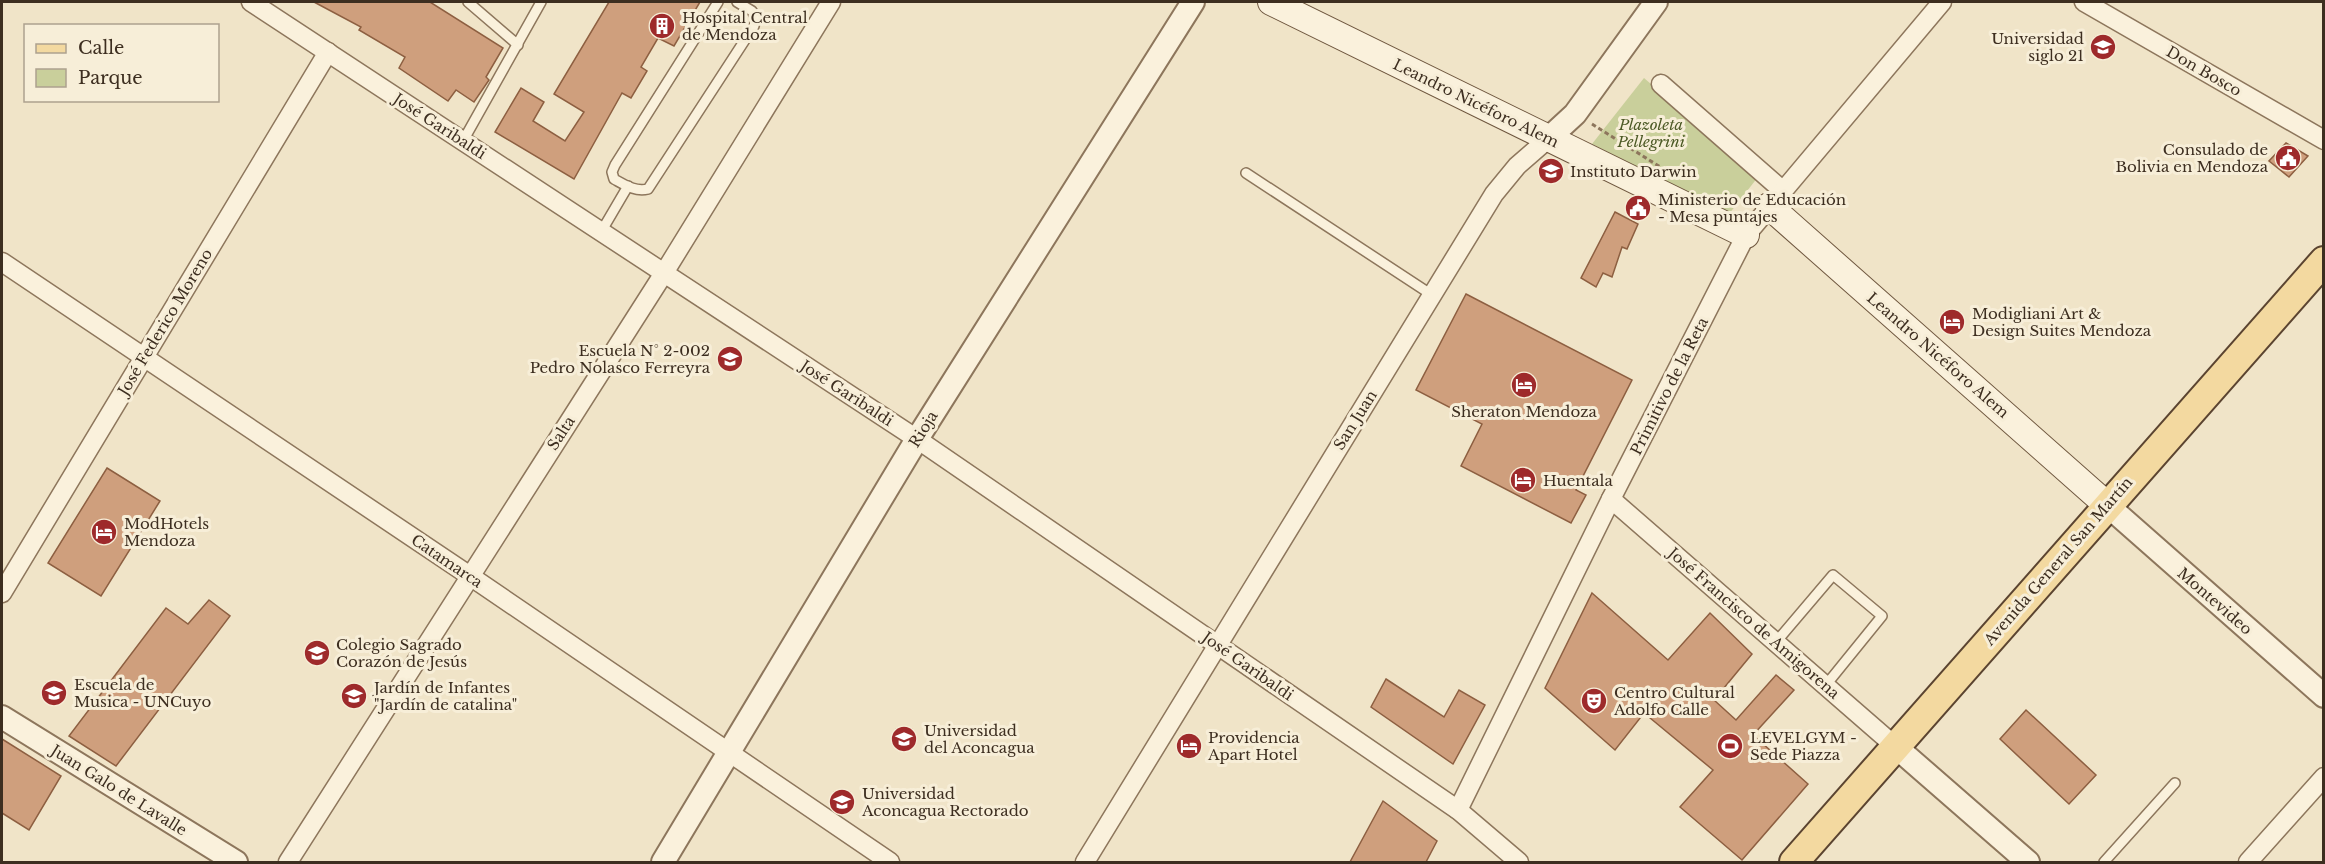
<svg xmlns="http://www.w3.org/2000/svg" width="2325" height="864" font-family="'Libre Baskerville',serif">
	<rect width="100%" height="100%" fill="#f0e4c8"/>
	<path fill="#c9cf9b" d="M1644,78L1758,177L1729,214L1592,144Z"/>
	<g fill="#cf9f7d" stroke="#8d5f41" stroke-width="1.5">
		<path d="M314,2H430L503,48L486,77L489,80L474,102L456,90L448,101L399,68L405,57L359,30L361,27Z"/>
		<path d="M609,2H700L674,46L658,38L641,67L647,71L631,98L622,93L574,179L495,132L521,88L544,102L533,121L565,141L584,112L554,94Z"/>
		<path d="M2286,143L2308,156L2289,177L2269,161Z"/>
		<path d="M1615,212L1638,224L1627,249L1622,247L1612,277L1603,273L1596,287L1581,278Z"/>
		<path d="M1466,294L1632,380L1576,490L1586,495L1571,523L1461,466L1482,424L1416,390Z"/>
		<path d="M107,468L160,501L101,596L48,563Z"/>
		<path d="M1592,593L1668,660L1710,613L1752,654L1714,700L1736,720L1776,675L1794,690L1753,735L1808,784L1742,860L1680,807L1713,770L1644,713L1615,750L1545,688Z"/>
		<path d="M209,600L230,616L116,766L69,736L166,608L188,624Z"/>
		<path d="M1386,679L1444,717L1459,690L1485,705L1453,764L1371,707Z"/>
		<path d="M2026,710L2096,775L2069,804L2000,739Z"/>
		<path d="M2,739L61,776L29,830L2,813Z"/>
		<path d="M1383,801L1437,841L1426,862H1350Z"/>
	</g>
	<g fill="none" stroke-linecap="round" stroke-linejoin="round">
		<g stroke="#8d765c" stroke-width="12">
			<g id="service">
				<path d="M468,2L518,45"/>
				<path d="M718,2L615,165L612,172L614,179C625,185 635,192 648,189L754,26L756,18L752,11L737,2"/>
				<path d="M463,141L541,2"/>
				<path d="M1246,173L1432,295"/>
				<path d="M601,232L628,186"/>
				<path d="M1776,642L1833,575L1882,616L1826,685"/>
				<path d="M2104,862L2175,783"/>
			</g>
		</g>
		<g stroke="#8d765c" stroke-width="21">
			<g id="minor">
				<path d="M251,2L917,439L1458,810L1519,862"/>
				<path d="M2084,2L2324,140"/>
				<path d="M1661,84L1782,190"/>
				<path d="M2,262L470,576L890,862"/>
				<path d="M1611,499L1896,747"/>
				<path d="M2,593L328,52"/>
				<path d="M1458,810L1611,499L1746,235L1942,2"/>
				<path d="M288,862L664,273L831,2"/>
				<path d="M1085,862L1494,194L1517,166L1549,138"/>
				<path d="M2248,862L2324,777"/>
			</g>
		</g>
		<g stroke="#8d765c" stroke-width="26">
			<g id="tertiary">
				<path d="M1549,138L1575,114L1656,2"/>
				<path d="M2107,505L2324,696"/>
				<path d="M2,717L236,862"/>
				<path d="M1896,747L2028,862"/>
				<path d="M663,862L917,439L1193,2"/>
			</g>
		</g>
		<g stroke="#6f573f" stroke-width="28">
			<g id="secondary">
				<path d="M1271,2L1746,235"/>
				<path d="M1769,206L2107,505"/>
			</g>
		</g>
		<g stroke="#5b4430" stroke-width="32">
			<path id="primary" d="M1794,862L2324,261"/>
		</g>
		<path stroke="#8d765c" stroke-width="3" stroke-dasharray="4.5 3" stroke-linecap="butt" d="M1592,124L1665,170"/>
		<use href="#service" stroke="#faf1dc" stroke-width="9"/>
		<use href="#minor" stroke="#faf1dc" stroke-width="18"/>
		<use href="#tertiary" stroke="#faf1dc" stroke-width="22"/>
		<use href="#secondary" stroke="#faf1dc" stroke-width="26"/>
		<use href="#primary" stroke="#f3d9a0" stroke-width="28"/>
	</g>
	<defs>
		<g id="building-disc" transform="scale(1.35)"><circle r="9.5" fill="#9e2a2b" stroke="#f7eed8"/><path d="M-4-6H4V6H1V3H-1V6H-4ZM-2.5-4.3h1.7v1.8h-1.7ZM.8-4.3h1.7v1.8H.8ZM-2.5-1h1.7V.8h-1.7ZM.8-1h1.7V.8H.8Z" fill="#fff"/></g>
		<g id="school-disc" transform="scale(1.35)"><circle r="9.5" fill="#9e2a2b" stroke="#f7eed8"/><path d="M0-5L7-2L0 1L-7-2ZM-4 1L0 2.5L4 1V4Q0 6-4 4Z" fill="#fff"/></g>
		<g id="civic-disc" transform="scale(1.35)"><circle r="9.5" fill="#9e2a2b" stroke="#f7eed8"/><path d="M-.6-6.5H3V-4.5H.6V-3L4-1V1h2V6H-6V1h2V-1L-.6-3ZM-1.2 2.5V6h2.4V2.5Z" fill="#fff"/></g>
		<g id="university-disc" transform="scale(1.35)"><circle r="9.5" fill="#9e2a2b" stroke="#f7eed8"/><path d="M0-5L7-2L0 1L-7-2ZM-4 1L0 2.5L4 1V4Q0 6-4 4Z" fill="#fff"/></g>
		<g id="hotel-disc" transform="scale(1.35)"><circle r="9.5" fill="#9e2a2b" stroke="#f7eed8"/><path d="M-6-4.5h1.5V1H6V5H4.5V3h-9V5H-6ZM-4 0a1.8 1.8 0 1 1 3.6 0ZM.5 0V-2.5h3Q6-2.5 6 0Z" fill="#fff"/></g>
		<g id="theatre-disc" transform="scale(1.35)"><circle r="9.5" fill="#9e2a2b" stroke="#f7eed8"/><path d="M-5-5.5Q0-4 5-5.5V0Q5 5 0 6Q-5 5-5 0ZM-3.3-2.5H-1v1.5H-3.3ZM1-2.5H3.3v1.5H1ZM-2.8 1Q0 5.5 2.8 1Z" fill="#fff"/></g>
		<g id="stadium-disc" transform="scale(1.35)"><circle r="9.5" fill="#9e2a2b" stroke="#f7eed8"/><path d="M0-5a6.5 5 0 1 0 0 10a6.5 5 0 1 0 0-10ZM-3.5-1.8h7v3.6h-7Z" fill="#fff"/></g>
	</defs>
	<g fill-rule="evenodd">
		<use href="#building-disc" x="662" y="26"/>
		<use href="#school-disc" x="2103" y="47"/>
		<use href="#civic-disc" x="2288" y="158"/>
		<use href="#university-disc" x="1551" y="171"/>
		<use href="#civic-disc" x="1638" y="208"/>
		<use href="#hotel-disc" x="1952" y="322"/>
		<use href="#school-disc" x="730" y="359"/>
		<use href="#hotel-disc" x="1524" y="385"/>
		<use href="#hotel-disc" x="1523" y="480"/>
		<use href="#hotel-disc" x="104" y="532"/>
		<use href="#school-disc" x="317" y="653"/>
		<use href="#school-disc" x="54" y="693"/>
		<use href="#school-disc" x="354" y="696"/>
		<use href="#theatre-disc" x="1594" y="701"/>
		<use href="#university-disc" x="904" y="739"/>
		<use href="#hotel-disc" x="1189" y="746"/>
		<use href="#stadium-disc" x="1730" y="746"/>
		<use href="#university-disc" x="842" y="802"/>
	</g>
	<g text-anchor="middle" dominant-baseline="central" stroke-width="6" stroke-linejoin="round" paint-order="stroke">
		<g font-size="15" fill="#3d2e20" stroke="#f7eed8" text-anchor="start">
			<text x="682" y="17">Hospital Central<tspan x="682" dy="17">de Mendoza</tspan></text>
			<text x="2084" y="38" text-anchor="end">Universidad<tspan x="2084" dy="17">siglo 21</tspan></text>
			<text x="2268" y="149" text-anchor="end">Consulado de<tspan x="2268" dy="17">Bolivia en Mendoza</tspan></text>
			<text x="1570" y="171">Instituto Darwin</text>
			<text x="1658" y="199">Ministerio de Educación<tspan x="1658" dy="17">- Mesa puntajes</tspan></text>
			<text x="1972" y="313">Modigliani Art &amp;<tspan x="1972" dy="17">Design Suites Mendoza</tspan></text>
			<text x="710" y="350" text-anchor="end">Escuela N° 2-002<tspan x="710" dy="17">Pedro Nolasco Ferreyra</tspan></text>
			<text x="1524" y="411" text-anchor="middle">Sheraton Mendoza</text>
			<text x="1543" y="480">Huentala</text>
			<text x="124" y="523">ModHotels<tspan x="124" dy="17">Mendoza</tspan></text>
			<text x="336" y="644">Colegio Sagrado<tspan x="336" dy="17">Corazón de Jesús</tspan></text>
			<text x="74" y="684">Escuela de<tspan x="74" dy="17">Musica - UNCuyo</tspan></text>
			<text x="374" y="687">Jardín de Infantes<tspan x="374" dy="17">"Jardín de catalina"</tspan></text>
			<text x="1614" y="692">Centro Cultural<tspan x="1614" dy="17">Adolfo Calle</tspan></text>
			<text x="924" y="730">Universidad<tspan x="924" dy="17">del Aconcagua</tspan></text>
			<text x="1208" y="737">Providencia<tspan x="1208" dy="17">Apart Hotel</tspan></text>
			<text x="1750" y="737">LEVELGYM -<tspan x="1750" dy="17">Sede Piazza</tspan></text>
			<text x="862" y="793">Universidad<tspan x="862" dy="17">Aconcagua Rectorado</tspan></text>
		</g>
		<g font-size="15" fill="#3d2e20" stroke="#f7eed8">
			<text transform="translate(2204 71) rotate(30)">Don Bosco</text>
			<text transform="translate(1476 103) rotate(26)">Leandro Nicéforo Alem</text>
			<text transform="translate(440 126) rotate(33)">José Garibaldi</text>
			<text transform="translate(165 322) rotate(-59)">José Federico Moreno</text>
			<text transform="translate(1938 355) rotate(41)">Leandro Nicéforo Alem</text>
			<text transform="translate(1669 386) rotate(-63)">Primitivo de la Reta</text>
			<text transform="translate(847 393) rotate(33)">José Garibaldi</text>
			<text transform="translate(1355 420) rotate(-58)">San Juan</text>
			<text transform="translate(923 429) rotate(-58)">Rioja</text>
			<text transform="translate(561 433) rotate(-57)">Salta</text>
			<text transform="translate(447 561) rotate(34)">Catamarca</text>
			<text transform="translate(2058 561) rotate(-49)">Avenida General San Martín</text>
			<text transform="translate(2215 601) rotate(41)">Montevideo</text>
			<text transform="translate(1754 623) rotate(41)">José Francisco de Amigorena</text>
			<text transform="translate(1248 666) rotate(35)">José Garibaldi</text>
			<text transform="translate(119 790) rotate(32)">Juan Galo de Lavalle</text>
		</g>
		<g font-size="15" font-style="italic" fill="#4d5a26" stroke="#f7eed8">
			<text x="1651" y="124">Plazoleta<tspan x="1651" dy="17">Pellegrini</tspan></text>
		</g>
	</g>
	<rect width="2325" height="864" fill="none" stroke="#3d2e20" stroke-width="6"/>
	<rect x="24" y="24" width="195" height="78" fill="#f7eed8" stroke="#ada18e" stroke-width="1.5"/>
	<rect x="36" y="44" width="30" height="9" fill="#f3d9a0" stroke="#ada18e" stroke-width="1.5"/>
	<text x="78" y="54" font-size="18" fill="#3d2e20">Calle</text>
	<rect x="36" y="69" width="30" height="18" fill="#c9cf9b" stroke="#ada18e" stroke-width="1.5"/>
	<text x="78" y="84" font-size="18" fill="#3d2e20">Parque</text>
</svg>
